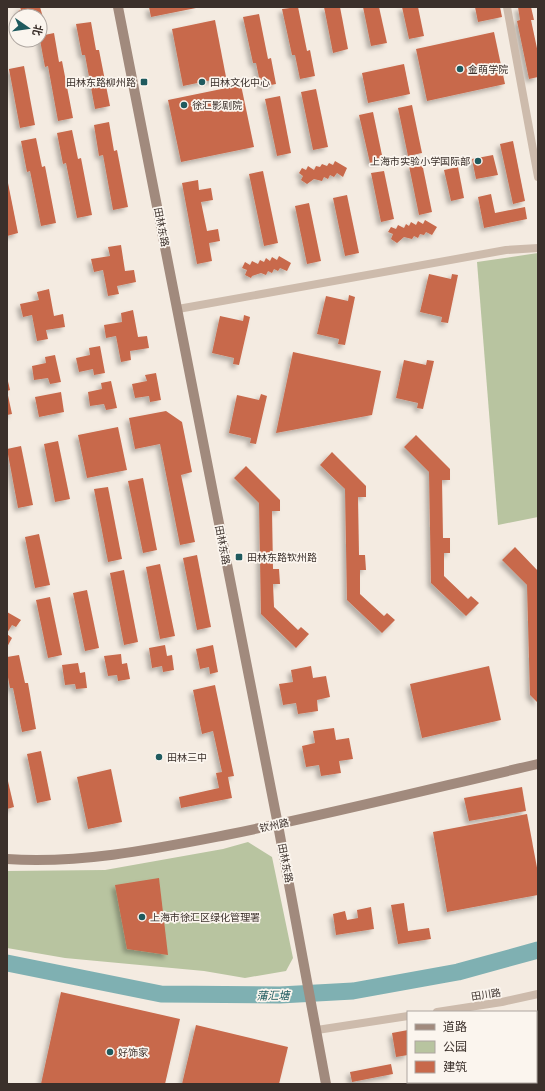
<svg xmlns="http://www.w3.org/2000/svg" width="545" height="1091" font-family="Barlow,'Noto Sans SC',sans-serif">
	<defs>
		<filter id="shadow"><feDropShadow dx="-3.5" dy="3.5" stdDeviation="2" flood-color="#0004"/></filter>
	</defs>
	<rect width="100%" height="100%" fill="#f4ebe1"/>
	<g fill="#b8c4a0">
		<path d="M538,253V517L498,525L477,262Z"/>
		<path d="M248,842L272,857L293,958L286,971L245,978L204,971L65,958L7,948V871L105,870L223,849Z"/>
	</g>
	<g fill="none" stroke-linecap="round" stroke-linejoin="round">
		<path stroke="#7fb0b2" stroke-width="17" d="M7,963L161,994L280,995L353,991L458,972L538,950"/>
	</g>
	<g fill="#c8694b" filter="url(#shadow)">
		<path d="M20,7H40L44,21L40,22V16H19L18,11L21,10Z"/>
		<path d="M149,7H196V8L151,17Z"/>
		<path d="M298,7L307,51L310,50L315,76L300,79L295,55H292L282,9Z"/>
		<path d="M324,7H340L348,49L333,53Z"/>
		<path d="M363,7H379L387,43L371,46Z"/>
		<path d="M402,7H418L424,36L409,39Z"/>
		<path d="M475,7H500L502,17L478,22Z"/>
		<path d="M518,7H531L534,20H531L538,53V77L529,79L517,21L520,20Z"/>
		<path d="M259,14L268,59L271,58L276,84L261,87L256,63H253L243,17Z"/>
		<path d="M215,20L226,77L183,86L172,29Z"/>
		<path d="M91,22L96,50H99L110,106L95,109L85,55H82L76,24Z"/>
		<path d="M494,32L505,84L427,101L416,49Z"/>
		<path d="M54,33L59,62L62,61L73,118L58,121L48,66L45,67L40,40V36Z"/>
		<path d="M404,64L410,94L368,103L362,73Z"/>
		<path d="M24,66L35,125L20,128L9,69Z"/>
		<path d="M241,85L254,147L181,162L168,100Z"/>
		<path d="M316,89L328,147L313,150L301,92Z"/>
		<path d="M280,96L291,153L277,156L265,99Z"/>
		<path d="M412,105L422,153L408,156L398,108Z"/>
		<path d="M373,112L383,160L370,163L359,115Z"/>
		<path d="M109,122L114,151L117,150L128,207L113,210L103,155L99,156L94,125Z"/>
		<path d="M72,130L78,159L81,158L92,215L77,218L66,163L63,164L57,133Z"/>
		<path d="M36,138L42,167L45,166L56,223L41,226L30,171L27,172L21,141Z"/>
		<path d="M513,141L525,201L513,204L500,144Z"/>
		<path d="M493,155L498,175L476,179L472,159Z"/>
		<path d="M335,161L347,168L343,177L337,173L334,177L330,175L328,179L324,177L322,181L314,179L307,184L301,180L303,176L299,173L302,168L306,170L308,166L314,170L316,166L320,167L322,164L327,166L329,163L333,165Z"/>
		<path d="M422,163L432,212L419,215L409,166Z"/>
		<path d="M458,167L464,198L451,201L444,170Z"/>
		<path d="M263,171L278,243L264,246L249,174Z"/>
		<path d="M384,171L394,219L381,222L371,173Z"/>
		<path d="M7,178L18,233L7,236Z"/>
		<path d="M198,180L199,190L211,188L213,200L201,202L207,231L218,229L220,241L209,243L212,261L197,264L182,183Z"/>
		<path d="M491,194L495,213L525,207L527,219L484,228L478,197Z"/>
		<path d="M347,195L359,253L345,256L333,198Z"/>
		<path d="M309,203L321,261L307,264L295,206Z"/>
		<path d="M425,220L437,227L432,235L426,232L424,235L420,234L418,238L414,236L412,239L404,237L397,243L391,239L393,234L388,232L391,227L396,229L398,225L404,228L406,224L409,226L411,222L416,225L418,221L423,224Z"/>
		<path d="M121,245L125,271L134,270L136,282L117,286L119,294L108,296L103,270L94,272L91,259L110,256L108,247Z"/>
		<path d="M279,256L291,263L287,271L280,268L278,271L274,269L272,273L268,271L266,275L261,273L252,276L251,278L245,275L247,270L242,268L245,262L250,265L252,261L258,264L260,260L264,262L266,258L270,261L272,257L277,260Z"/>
		<path d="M429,274L451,279L452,274L458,275L448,323L441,322L442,317L420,312Z"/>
		<path d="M49,289L54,316L63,314L65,327L46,330L48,339L37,341L32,315L23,317L20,304L39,300L37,292Z"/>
		<path d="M349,295L355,297L345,345L338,344L339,339L317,334L326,296L348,301Z"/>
		<path d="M133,310L138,337L147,336L149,348L130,351L131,360L121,362L116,336L106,338L104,325L122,322L121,313Z"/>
		<path d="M244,315L250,317L239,365L233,364L234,358L212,353L220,316L243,321Z"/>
		<path d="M100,346L105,373L94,375L93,369L79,372L76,358L90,355L89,348Z"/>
		<path d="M293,352L381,371L372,415L276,433Z"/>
		<path d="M55,355L61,382L50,384L48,378L34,380L32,366L46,363L45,357Z"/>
		<path d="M404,360L426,365L427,360L434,361L423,409L417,408L418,403L396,398Z"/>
		<path d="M156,373L161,400L150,402L149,396L135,398L132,384L147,381L145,375Z"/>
		<path d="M7,377L10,390L7,391Z"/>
		<path d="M111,381L117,408L106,410L104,404L90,406L88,392L102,389L101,383Z"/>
		<path d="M7,391L12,414L7,415Z"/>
		<path d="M61,392L64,412L39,417L35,397Z"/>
		<path d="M261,394L267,396L256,444L250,443L251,438L229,433L237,395L259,400Z"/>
		<path d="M166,411L182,422L192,472L181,475L195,542L180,545L160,444L135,449L129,418Z"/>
		<path d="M118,427L127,470L87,478L78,435Z"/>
		<path d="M416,435L450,469V480H442L443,538H450V553H444V576L468,599L471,596L479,603L466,616L431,583L429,472L404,447Z"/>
		<path d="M58,441L70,499L55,502L44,444Z"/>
		<path d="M21,446L33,505L18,508L7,449Z"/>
		<path d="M332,452L366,486V497H358L359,555H365L366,570H360V594L384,616L387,613L395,620L382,633L347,600L345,489L320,465Z"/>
		<path d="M246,466L280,500V511H272L273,569H279L280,584H273L274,607L298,630L301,627L309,634L296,648L261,614L259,503L234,478Z"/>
		<path d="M143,478L157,550L143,553L128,481Z"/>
		<path d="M108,487L122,559L108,562L94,489Z"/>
		<path d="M39,534L50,585L35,588L25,537Z"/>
		<path d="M515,547L538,571V703L530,695L527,585L502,560Z"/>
		<path d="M197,555L211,627L197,630L183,558Z"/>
		<path d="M160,564L175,636L160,639L146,567Z"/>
		<path d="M124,570L138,642L124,645L110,573Z"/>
		<path d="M87,590L99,648L85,651L73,593Z"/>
		<path d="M50,597L62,655L48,658L36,600Z"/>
		<path d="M7,612L21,620L16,627L12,625L7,633Z"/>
		<path d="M7,634L12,638L7,647Z"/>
		<path d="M165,645L167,656L172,655L174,670L163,672L162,666L152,668L149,648Z"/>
		<path d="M213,645L218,672L210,674L209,667L200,669L196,649Z"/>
		<path d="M121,654L122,664L127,663L130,679L118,681L117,675L108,676L104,656Z"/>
		<path d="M19,655L25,683H28L36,729L22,732L13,688H10L7,672V657Z"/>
		<path d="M78,663L80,673L85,672L87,688L76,689L75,684L65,685L62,665Z"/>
		<path d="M311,666L313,678L326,676L330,697L317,700L318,711L298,714L296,703L283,705L279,684L293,682L291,670Z"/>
		<path d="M489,666L501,720L422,738L410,684Z"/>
		<path d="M215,685L234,776L228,777L232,798L181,808L179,797L219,788L216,773L222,772L213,731L202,734L193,690Z"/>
		<path d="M334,728L336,740L349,738L353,759L339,761L341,773L321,776L319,765L306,767L302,746L315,743L313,731Z"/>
		<path d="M41,751L51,800L37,803L27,754Z"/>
		<path d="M111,769L122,822L88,829L77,777Z"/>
		<path d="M7,777L14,807L7,809Z"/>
		<path d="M522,787L526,811L469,821L464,798Z"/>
		<path d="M527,814L538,873V895L447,912L433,832Z"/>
		<path d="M159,878L168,955L127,949L115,885Z"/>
		<path d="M404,903L408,931L429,928L431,939L398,944L391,905Z"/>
		<path d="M371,907L374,929L336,935L333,914L345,911L347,920L358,918L357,910Z"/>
		<path d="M61,992L180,1019L165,1084H41Z"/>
		<path d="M196,1025L288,1047L279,1084H182Z"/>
		<path d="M408,1030V1055L396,1057L392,1033Z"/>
		<path d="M537,1040L538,1084H529V1082H536Z"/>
		<path d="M391,1064L393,1074L352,1082L350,1072Z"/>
		<path d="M422,1082H440V1084H421Z"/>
	</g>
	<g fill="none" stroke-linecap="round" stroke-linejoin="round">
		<g stroke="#cdbbac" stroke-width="8">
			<path d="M507,7L538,177"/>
			<path d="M178,309L506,250L538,248"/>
			<path d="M437,1012L502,1002L538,994"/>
			<path d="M317,1030L408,1016"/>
		</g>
		<g stroke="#a18a7d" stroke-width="10">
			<path d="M118,7L278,825L326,1084"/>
			<path d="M7,859C81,864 154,849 226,835C330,814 434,788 538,764"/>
		</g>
	</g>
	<g fill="#1f5a5e" stroke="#fbf5ee" stroke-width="1.5">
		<circle cx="460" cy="69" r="4"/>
		<rect x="140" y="78" width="8" height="8" rx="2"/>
		<circle cx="202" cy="82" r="4"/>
		<circle cx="184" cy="105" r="4"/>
		<circle cx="478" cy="161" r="4"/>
		<rect x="235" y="553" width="8" height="8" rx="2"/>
		<circle cx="159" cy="757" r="4"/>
		<circle cx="142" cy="917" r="4"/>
		<circle cx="110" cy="1052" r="4"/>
	</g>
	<g text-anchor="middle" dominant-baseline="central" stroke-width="3.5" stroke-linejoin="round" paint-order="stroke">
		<g font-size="10" fill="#3b302b" stroke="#fbf5ee" text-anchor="start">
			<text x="468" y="69">金萌学院</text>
			<text x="136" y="82" text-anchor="end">田林东路柳州路</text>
			<text x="210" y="82">田林文化中心</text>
			<text x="192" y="105">徐汇影剧院</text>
			<text x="470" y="161" text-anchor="end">上海市实验小学国际部</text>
			<text x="247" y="557">田林东路钦州路</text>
			<text x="167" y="757">田林三中</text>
			<text x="150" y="917">上海市徐汇区绿化管理署</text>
			<text x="118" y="1052">好饰家</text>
		</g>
		<g font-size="10" fill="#3b302b" stroke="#fbf5ee">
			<text transform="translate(162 227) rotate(79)">田林东路</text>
			<text transform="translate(223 545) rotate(79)">田林东路</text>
			<text transform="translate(274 825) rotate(-12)">钦州路</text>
			<text transform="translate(286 863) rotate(79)">田林东路</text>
			<text transform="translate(486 994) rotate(-9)">田川路</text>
		</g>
		<g font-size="11" font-style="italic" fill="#1f5a5e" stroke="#fbf5ee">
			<text transform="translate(273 995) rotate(-1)">蒲汇塘</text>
		</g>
	</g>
	<rect width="545" height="1091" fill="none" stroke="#3b302b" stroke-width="16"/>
	<rect x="407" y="1011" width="130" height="72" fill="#fbf5ee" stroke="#aea6a0"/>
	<rect x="415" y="1024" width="20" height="6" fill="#a18a7d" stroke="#aea6a0"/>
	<text x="443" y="1031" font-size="12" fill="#3b302b">道路</text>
	<rect x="415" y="1041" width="20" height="12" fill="#b8c4a0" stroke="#aea6a0"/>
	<text x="443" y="1051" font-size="12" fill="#3b302b">公园</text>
	<rect x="415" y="1061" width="20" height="12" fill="#c8694b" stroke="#aea6a0"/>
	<text x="443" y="1071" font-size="12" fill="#3b302b">建筑</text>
	<g transform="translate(28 28) rotate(103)"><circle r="19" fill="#fbf5ee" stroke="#aea6a0"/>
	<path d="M0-3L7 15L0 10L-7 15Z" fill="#1f5a5e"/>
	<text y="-6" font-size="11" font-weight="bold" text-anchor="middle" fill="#3b302b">北</text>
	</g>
</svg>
